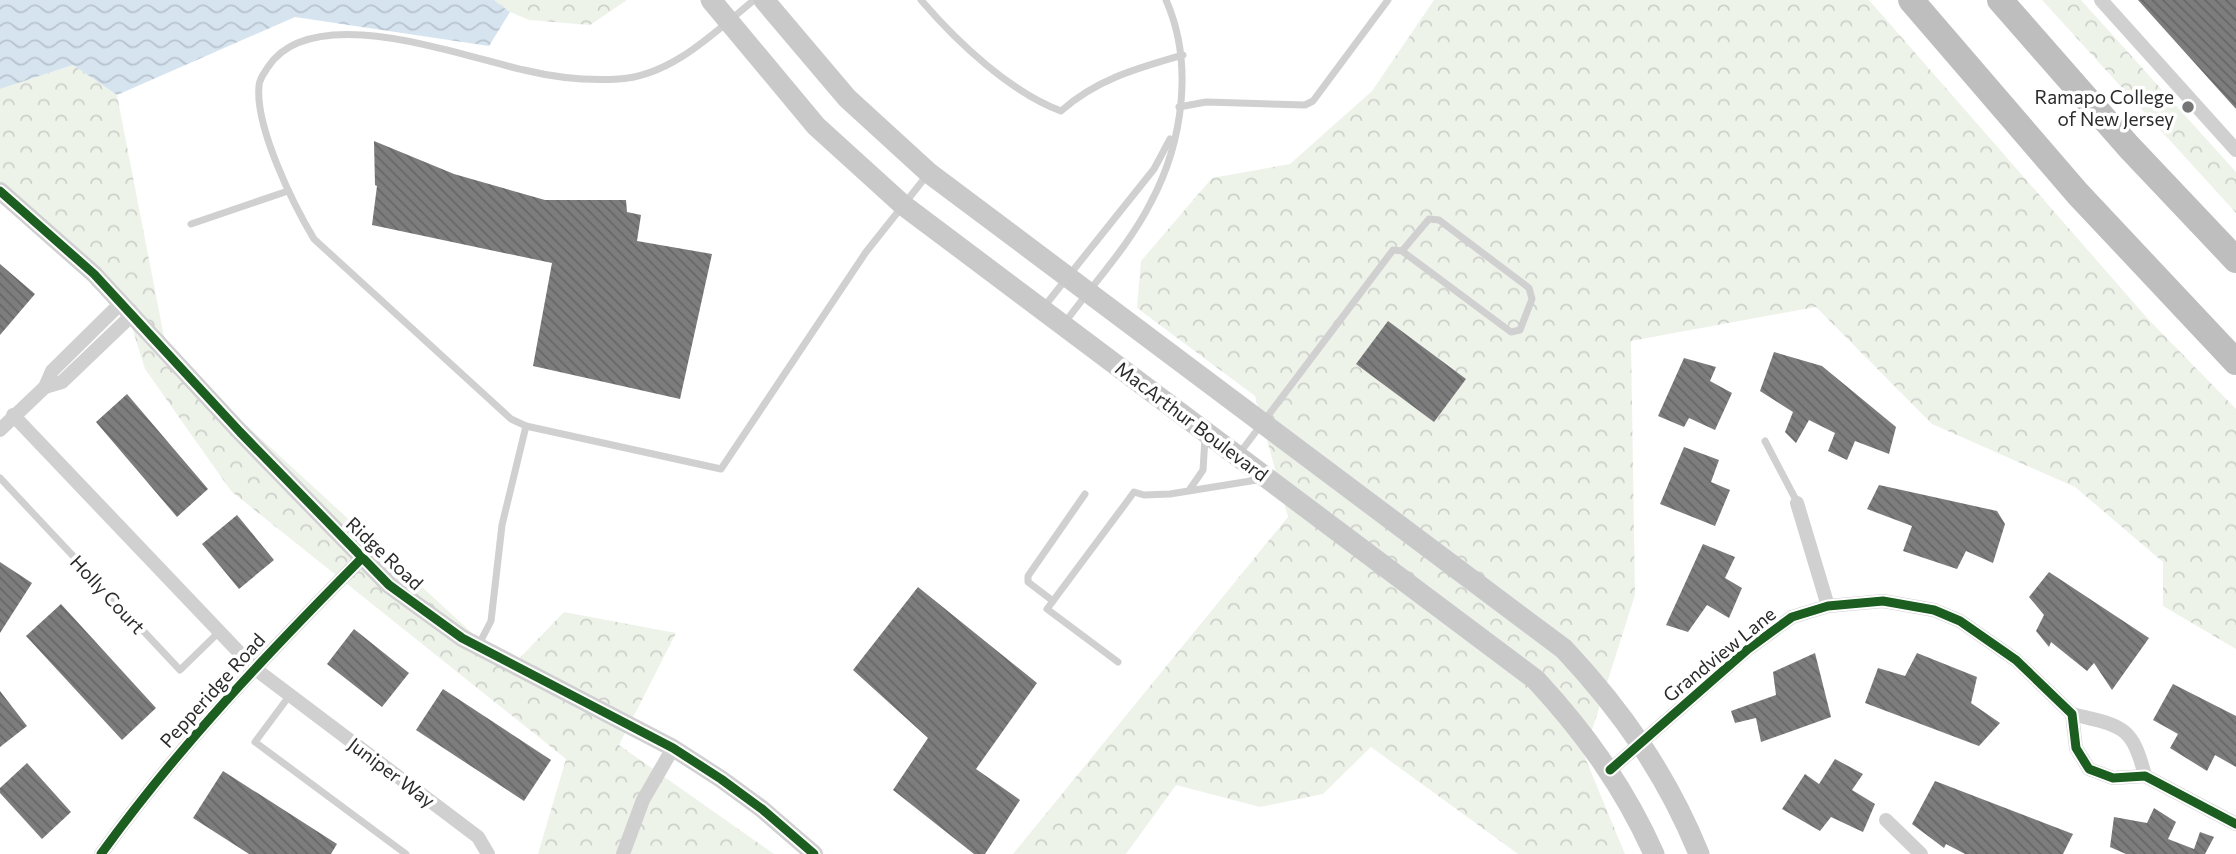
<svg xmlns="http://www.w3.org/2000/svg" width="2236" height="854" font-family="Commissioner,sans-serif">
	<defs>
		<pattern id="forest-crowns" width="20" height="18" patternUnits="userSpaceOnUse" patternTransform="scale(1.75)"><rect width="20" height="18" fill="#eef3ea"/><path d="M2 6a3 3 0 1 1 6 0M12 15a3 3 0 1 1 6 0" fill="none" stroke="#ccd0c9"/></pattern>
		<pattern id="water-waves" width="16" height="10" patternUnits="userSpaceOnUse" patternTransform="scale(1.75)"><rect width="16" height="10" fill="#d6e4f0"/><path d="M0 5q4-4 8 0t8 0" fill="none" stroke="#b8c4ce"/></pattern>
		<pattern id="building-back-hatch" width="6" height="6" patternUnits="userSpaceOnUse" patternTransform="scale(1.75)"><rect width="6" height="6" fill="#7d7d7d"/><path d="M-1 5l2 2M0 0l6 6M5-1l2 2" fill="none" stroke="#676767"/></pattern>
	</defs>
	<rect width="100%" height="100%" fill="#fff"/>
	<g fill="url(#forest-crowns)">
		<path d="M494,0H627L590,25L529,20L510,12Z"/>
		<path d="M1434,0H1869L2148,319L2236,409V649L2163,606V562L2075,487L1932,424L1816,307L1631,341L1635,595L1584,755L1625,854H1518L1371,747L1323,794L1260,807L1176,785L1126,854H1013L1288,517L1255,396L1137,308L1141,261L1212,178L1290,164L1372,91Z"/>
		<path d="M2042,0H2081L2236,172V213Z"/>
		<path d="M73,65L117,95L167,352L510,668L564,612L676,633L619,745L774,854H538L566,759L231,491L145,369L126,308L0,195V89Z"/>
	</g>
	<path fill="url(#water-waves)" d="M0,0H494L510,12L489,46L295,17L117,95L73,65L0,89Z"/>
	<g fill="url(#building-back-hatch)">
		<path d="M2138,0H2236V109Z"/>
		<path d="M374,141L454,174L545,200H626L627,212L641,215L637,241L712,254L680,399L533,366L552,263L372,225L377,186L375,185Z"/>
		<path d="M0,264L35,294L0,335Z"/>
		<path d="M1388,321L1466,379L1434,422L1356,364Z"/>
		<path d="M1774,352L1822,366L1896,427L1889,454L1855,441L1847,460L1828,451L1835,433L1809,420L1796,443L1785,432L1793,412L1760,391Z"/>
		<path d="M1684,358L1716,367L1710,381L1732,393L1715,430L1689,418L1684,427L1658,416Z"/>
		<path d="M127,394L208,489L177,517L96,422Z"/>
		<path d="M1684,447L1719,460L1711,482L1730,490L1715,526L1660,504Z"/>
		<path d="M1879,485L1997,511L2005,524L1993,563L1966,551L1957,569L1903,551L1912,526L1867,509Z"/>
		<path d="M237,515L274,560L239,589L202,544Z"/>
		<path d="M1703,544L1735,557L1725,578L1742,588L1729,618L1707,605L1688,632L1666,625Z"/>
		<path d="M0,562L32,583L0,633Z"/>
		<path d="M2049,572L2149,638L2112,690L2094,663L2087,671L2051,642L2049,647L2036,631L2044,615L2029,597Z"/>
		<path d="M918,587L1037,683L976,769L1020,800L985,854H974L893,790L928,738L853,670Z"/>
		<path d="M61,604L156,708L122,740L26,636Z"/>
		<path d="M354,629L409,673L382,707L327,664Z"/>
		<path d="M1815,653L1831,717L1761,742L1756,718L1735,723L1731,711L1776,695L1773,672Z"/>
		<path d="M1917,653L1977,677L1971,703L2000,723L1979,746L1865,703L1878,668L1905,676Z"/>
		<path d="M2173,684L2236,716V767L2215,755L2207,771L2170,748L2178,734L2153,720Z"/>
		<path d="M443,689L551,760L524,801L416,730Z"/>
		<path d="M0,691L27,726L0,747Z"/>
		<path d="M1835,759L1863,774L1852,790L1875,804L1863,832L1831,817L1820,831L1782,809L1805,774L1819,784Z"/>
		<path d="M27,763L71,812L42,839L0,793V788Z"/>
		<path d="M223,771L337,844L331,854H249L193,818Z"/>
		<path d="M1935,781L2073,834L2063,854H1965L1946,844L1944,848L1912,824Z"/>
		<path d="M2154,808L2176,822L2168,839L2194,849L2200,832L2214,837L2205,854H2126L2110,847L2114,817L2147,823Z"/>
	</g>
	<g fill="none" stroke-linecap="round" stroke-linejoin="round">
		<g stroke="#d0d0d0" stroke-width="7">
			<path d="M754,0C716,31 672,76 619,79C588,81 553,77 524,70C457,55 312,0 268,67C265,72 259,79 259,86C255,127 293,204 314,239L511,419L526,426L721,469L866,252L928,174"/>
			<path d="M921,0C957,42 1010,92 1061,111C1097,79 1138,68 1183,55"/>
			<path d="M1179,107L1206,102L1305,105L1313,101L1388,0"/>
			<path d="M191,224L288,191"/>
			<path d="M1043,308L1154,169L1170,139"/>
			<path d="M1064,324C1092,285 1129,246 1151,202C1183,142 1194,63 1166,0"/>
			<path d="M1765,441L1797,502"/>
			<path d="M1239,454L1393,250L1402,251L1511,332L1520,330L1532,299L1529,288L1439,220L1429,219L1402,251"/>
			<path d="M0,478L180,670L219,632"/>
			<path d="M1190,489L1203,470L1205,438"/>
			<path d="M1053,601L1028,582V576L1085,494"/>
			<path d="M478,646L491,621L502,525L526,426"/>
			<path d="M1118,662L1047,609L1123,507L1134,492L1144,495L1170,494L1263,479"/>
			<path d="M290,695L255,742L406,854"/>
		</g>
		<g stroke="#d0d0d0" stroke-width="14">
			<path d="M2101,0L2236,150"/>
			<path d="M45,387L62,382L132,315"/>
			<path d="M13,415L254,668L478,837L488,854"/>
			<path d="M0,430L45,387L52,371L121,303"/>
			<path d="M1797,503L1828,606"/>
			<path d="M2072,714C2121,726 2132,724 2145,776"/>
			<path d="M1610,770L1748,649L1792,617L1828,606L1883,601L1934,610L1960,621L2016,660L2072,714L2076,748L2089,769L2113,778L2145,776L2236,824"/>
			<path d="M1886,820L1921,854"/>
			<path d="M101,854C179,746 267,654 361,559"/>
			<path d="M623,854L643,800L673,748"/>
		</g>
		<path stroke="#d0d0d0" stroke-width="18" d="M0,191L94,274L240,432L389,585L462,638L673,748L721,779L762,809L814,854"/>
		<g stroke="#c9c9c9" stroke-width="21">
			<path d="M711,0L816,126L903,205L1536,680C1585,733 1624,787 1654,854"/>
			<path d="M764,0L847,98L929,173L1564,649C1622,711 1667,775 1699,854"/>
		</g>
		<g stroke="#bebebe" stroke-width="26">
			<path d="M1911,0L2078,194L2236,362"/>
			<path d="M2000,0L2129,147L2236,260"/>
		</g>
		<g stroke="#fff" stroke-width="13">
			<g id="cycleway">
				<path d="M0,191L94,274L240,432L389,585L462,638L673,748L721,779L762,809L814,854"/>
				<path d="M1610,770L1748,649L1792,617L1828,606L1883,601L1934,610L1960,621L2016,660L2072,714L2076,748L2089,769L2113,778L2145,776L2236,824"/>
				<path d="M101,854C179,746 267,654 361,559"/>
			</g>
		</g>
		<use href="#cycleway" stroke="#1b5e20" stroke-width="9"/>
	</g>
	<circle fill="#757575" stroke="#fff" stroke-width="2.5" cx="2188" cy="107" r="7"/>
	<g text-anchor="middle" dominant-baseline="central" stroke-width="7" stroke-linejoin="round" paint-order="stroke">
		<g font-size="19" fill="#2b2b2b" stroke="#fff" text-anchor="end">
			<text x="2174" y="96">Ramapo College<tspan x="2174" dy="22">of New Jersey</tspan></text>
		</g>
		<g font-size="19" fill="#2b2b2b" stroke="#fff">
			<text transform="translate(1192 421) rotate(37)">MacArthur Boulevard</text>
			<text transform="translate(385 553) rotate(43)">Ridge Road</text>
			<text transform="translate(108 594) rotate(47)">Holly Court</text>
			<text transform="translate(1719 654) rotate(-39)">Grandview Lane</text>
			<text transform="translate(212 690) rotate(-48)">Pepperidge Road</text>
			<text transform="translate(392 772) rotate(37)">Juniper Way</text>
		</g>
	</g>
</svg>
